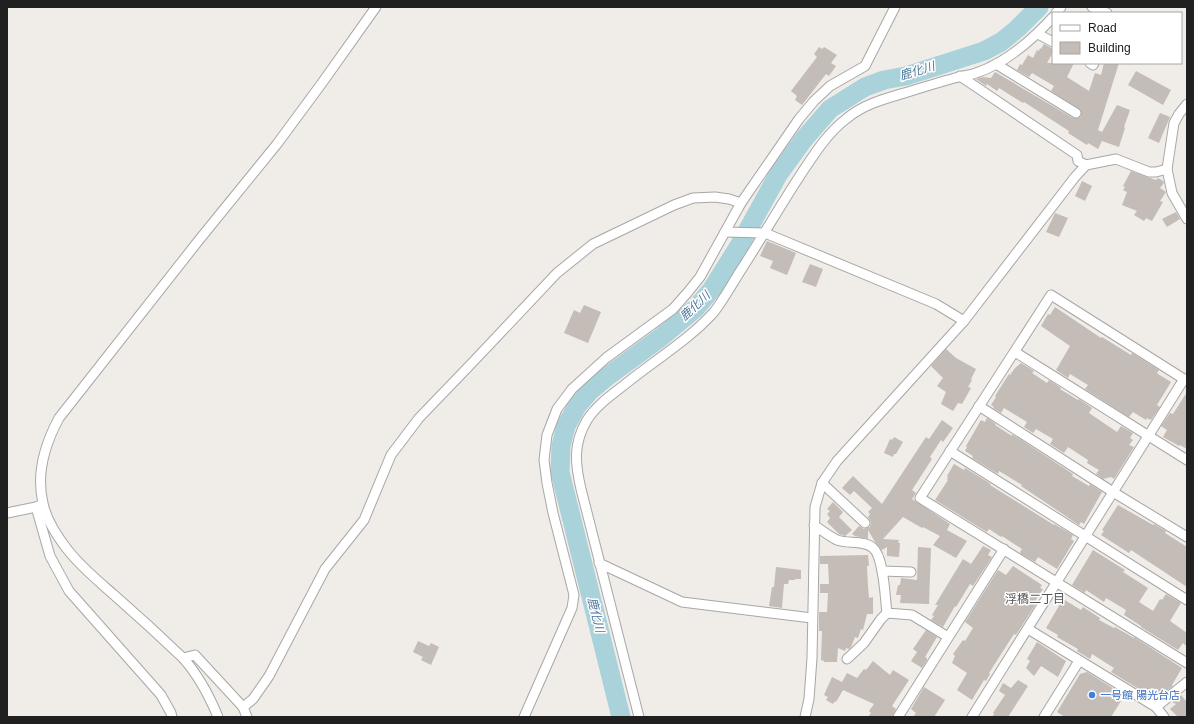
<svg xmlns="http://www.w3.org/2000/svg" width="1194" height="724" font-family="Arial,'Noto Sans JP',sans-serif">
	<rect width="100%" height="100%" fill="#f0ece7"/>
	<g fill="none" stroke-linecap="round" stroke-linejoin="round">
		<path stroke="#a9d2db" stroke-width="19" d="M621,717L560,472L561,446L566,426L577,406L590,391L608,376L660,338L696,308L712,289L739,246L778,175L804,139L830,109L865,87L884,80L906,76L984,51L1001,42L1017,29L1039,7"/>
	</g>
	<g fill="#c4bcb6">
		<path d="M1044,44L1053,49V52L1047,63H1074L1067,77L1089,91L1095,73L1101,75L1104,63H1119L1098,130L1102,132L1117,105L1130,110L1124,127L1125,128L1119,147L1102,141L1098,149L1088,143L1087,145L1068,133L1069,131L1024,102L1023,103L999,88L997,91L987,84L986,86L976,79L983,77L991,78L995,72L1073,118H1078L1081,116V110L1051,91L1054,86L1032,73L1029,77L1017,70L1020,64L1022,65L1028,55L1033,58L1037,50L1039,51L1040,48L1041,49Z"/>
		<path d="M819,47L822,49L824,47L837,55L831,63L836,66L829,76L826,74L802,105L795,100L797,96L791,91L817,57L814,54Z"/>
		<path d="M1136,71L1171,90L1163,105L1128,85Z"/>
		<path d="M1160,113L1170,117L1159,143L1148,138Z"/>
		<path d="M1131,171L1156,180L1158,178L1163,181L1164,183L1160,188L1166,192L1160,201L1163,202L1152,221L1146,218L1144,221L1134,215L1137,211L1122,205L1127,192L1123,190L1125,187L1123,186Z"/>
		<path d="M1082,181L1092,186L1085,201L1075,196Z"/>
		<path d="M1176,212L1180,219L1167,227L1162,219Z"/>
		<path d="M1055,213L1068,218L1059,237L1046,232Z"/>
		<path d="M767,241L796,253L787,275L770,268L773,261L760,256Z"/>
		<path d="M810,264L823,269L816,287L802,282Z"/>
		<path d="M584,305L601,312L588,343L564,333L574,310L580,313Z"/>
		<path d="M1055,307L1101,338L1102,337L1131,355L1132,353L1159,370L1157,373L1158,374L1171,382L1157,405L1160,407L1151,420L1150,419V420L1147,418L1146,420L1133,412L1129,417L1085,389L1088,385L1070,374L1068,378L1056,370L1070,346L1041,326L1048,314L1050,315Z"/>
		<path d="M946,349L956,358L976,369L971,379L972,380L968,387L971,388L962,404L958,403L953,411L941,404L946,392L937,386L943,378L931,366Z"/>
		<path d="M1021,363L1034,371L1032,373L1047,383L1049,380L1061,388L1060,389L1078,400L1079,399L1092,408L1089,413L1117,432L1121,426L1133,433L1130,438L1133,440L1129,445L1134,447L1114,479L1111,477L1103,479L1096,474L1099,470L1087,463L1088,460L1068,447L1064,453L1050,444L1053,439L1036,429L1033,433L1024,427L1027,422L1004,408L1001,413L993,408L994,407L991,405L996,397L995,396L1009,374L1010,375L1015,368Z"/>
		<path d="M1187,392V449L1180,445L1179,446L1163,437L1167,430L1161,426L1170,413L1173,414Z"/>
		<path d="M987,418L996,424L995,425L1012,436V434L1073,474L1072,476L1089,486L1090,484L1102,492L1084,524L1081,522L1079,525L1021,486L1022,485L999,471L998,474L972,458L973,456L965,451L967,447L966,446L981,420L985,422Z"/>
		<path d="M942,420L953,428L943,442L941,440L930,457L932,459L912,490L916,493L912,499L950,524L947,530L967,541L956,558L933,545L940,536L923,527L922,528L903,517L883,539L899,540L898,543H900L899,557L887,556V547L882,550L875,542L868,530V539L855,536L852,534L859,526L864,529L870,527L871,522L868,517L870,514L868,512L872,508L854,491L850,495L842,488L853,476L882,504L926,437L929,439Z"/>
		<path d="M894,437L903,442L896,454H894L893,457L884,453L890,439L892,440Z"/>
		<path d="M954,464L964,470L965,468L991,484L990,485L1054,525V524L1073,535L1071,539L1074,541L1057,569L1038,557L1035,562L1021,554L1020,552L1022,549L1002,536L1001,537L989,529L987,532L935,500L948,480H947L948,477L947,476Z"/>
		<path d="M833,502L843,512L839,517L852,530L845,536L839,534L827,522L830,518L827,514L830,511L827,509Z"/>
		<path d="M1118,505L1153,525L1154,524L1166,531L1165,533L1187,547V587L1131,550L1129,553L1101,535L1104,531L1102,530Z"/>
		<path d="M983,546L991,550L988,555L992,557L973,586L970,584L956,607L955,606L943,627L931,620L934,616L932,615L938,605H935L963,559L971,564Z"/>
		<path d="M918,547L931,548L929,604L900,603L901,595H896L898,585H900L901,578L917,580Z"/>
		<path d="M1093,550L1125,570L1123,572L1148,588L1139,602L1153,611L1160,599L1162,600L1166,594L1181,603L1170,621L1187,633V647L1183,643L1178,650L1141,627V626L1124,615L1126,610L1106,598L1104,602L1086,590L1085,593L1072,585Z"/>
		<path d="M868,555L869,566H867L868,586L869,598L873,597V614H867L863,630L861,629L858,638L855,637L851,647L849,649L846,648L845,651L838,648L837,662H824V661L821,660L822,631H819V612H827L828,593H820V584H829L828,564H820V556Z"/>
		<path d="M1013,566L1042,585L1040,588L1043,589L1035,601L1037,602L1016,635L1014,634L989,673L990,674L986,681L984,680L972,700L957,690L967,673L952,663L955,656L953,654L963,640L965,641L973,628L965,622L998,570L1006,575Z"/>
		<path d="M776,567L801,570V579H795V580H789L788,584H784L782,608L769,606L772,587H774Z"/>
		<path d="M1063,599L1081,610L1083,607L1100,618L1099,620L1114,628L1115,627L1134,638V637L1182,668L1172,685L1173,686L1161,695L1151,688L1147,694L1111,672L1114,668L1092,654L1090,659L1077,651L1078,649L1057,637L1058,635L1046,628Z"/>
		<path d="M926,630L937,637L925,657L927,658V660L922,668L911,661L917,652L913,649Z"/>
		<path d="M418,641L429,646L431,643L439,647L431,665L421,660L423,657L413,652Z"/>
		<path d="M1037,642L1066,661L1058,677L1041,666L1034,676L1026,668L1030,661L1027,659Z"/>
		<path d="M873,661L890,675L893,670L909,680L892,706L896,709L892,717H868L871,713L869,711L874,704L843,690L836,702L835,701L833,704L826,700L828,697L824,695L832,677L842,682L847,673L857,678L864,669L866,670Z"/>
		<path d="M1087,672L1119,692L1115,698L1121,701L1111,717H1065L1057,712L1080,674Z"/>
		<path d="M1018,680L1028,686L1008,717H992L994,714L993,713L1005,695L999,691L1003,683L1011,688Z"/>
		<path d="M924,687L945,700L934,717H913L916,713L911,709Z"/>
		<path d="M1181,695L1187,702V717H1178L1170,709L1176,704L1172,702Z"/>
	</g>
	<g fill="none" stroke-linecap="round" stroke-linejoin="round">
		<g stroke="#a7a7a7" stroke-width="11">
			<g id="minor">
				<path d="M1092,7L1107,13"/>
				<path d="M1056,13L1061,7"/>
				<path d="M1038,34L1053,42"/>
				<path d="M1090,63L1093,65L1094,63"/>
				<path d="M996,64L1076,113"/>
				<path d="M960,76L1077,155L1078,161L1086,165"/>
				<path d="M1187,104L1179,114L1174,123L1167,169L1172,193L1187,219"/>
				<path d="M725,232L765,233L936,304L964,321"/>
				<path d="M1015,352L1187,460"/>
				<path d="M1187,381L1051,295L920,498L1187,663"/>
				<path d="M979,406L1113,492L1187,537"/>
				<path d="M950,451L1187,600"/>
				<path d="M822,483L865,523"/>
				<path d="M36,507L50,556L69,591L161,695L171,713L172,717"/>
				<path d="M7,513L36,507L41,505"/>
				<path d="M814,525C821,530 829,536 837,540C847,544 865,540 873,548C884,557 885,598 887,613L912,615L948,637"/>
				<path d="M599,563L682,602L812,618"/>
				<path d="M882,571L911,572"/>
				<path d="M1028,629L1156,707L1164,717"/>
				<path d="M183,658L195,655L243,707L247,717"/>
				<path d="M847,659L864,643L881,619L887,613"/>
				<path d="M243,707L253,699L269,676L325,569L364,520L391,455L419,418L471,364L557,273L593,244L674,205L693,198L715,197L729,199L741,203"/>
				<path d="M1156,707L1187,682"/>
				<path d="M218,717C209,695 199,676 183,658C160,636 137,615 113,594C97,580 80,566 67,549C57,536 46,519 43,503C36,474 45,444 59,418L199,240L277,144L322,83L376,7"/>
				<path d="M524,717L572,608L574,595L553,513L547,483L544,460L547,435L557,409L572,389L606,358L673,309L688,292L700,277L741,203L799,119L814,101L830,86L865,66L895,7"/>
				<path d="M639,717L581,489C575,463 573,444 587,420C596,406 610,396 623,386C652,362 689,340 714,312C724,299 732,284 741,270C763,236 783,201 805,168C817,150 829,132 846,119C865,103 888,98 911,91C927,86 943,81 959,77C965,75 971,75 976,73C1006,63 1033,39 1053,17"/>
				<path d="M805,717L809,699L812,658L815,507L822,483L837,461L964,321L1075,177L1086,165L1116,159L1149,172H1156L1167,169"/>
				<path d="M898,717L1004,549"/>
				<path d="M972,717L1184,379"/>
				<path d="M1044,717L1079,661"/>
			</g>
		</g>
		<use href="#minor" stroke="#fff" stroke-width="9"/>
	</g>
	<circle fill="#3f7fe0" stroke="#fff" stroke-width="1.5" cx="1092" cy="695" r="4"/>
	<g text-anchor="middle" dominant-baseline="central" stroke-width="3" stroke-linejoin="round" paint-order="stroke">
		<g font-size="11" fill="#366cbe" stroke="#fff" text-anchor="start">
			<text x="1100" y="695">一号館 陽光台店</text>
		</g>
		<g font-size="12" font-style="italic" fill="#4a769c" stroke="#fff">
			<text transform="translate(917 71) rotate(-17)">鹿化川</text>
			<text transform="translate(695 306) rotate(-43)">鹿化川</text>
			<text transform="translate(596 615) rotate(76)">鹿化川</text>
		</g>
		<g font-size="12" fill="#535353" stroke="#fff">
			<text x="1035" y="599">浮橋二丁目</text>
		</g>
	</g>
	<rect width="1194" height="724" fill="none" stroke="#202020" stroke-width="16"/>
	<rect x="1052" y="12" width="130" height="52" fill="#ffffff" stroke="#a6a6a6"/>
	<rect x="1060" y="25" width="20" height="6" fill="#ffffff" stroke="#a6a6a6"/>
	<text x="1088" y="32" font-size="12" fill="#202020">Road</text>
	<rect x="1060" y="42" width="20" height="12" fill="#c4bcb6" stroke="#a6a6a6"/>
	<text x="1088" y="52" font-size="12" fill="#202020">Building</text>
</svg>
